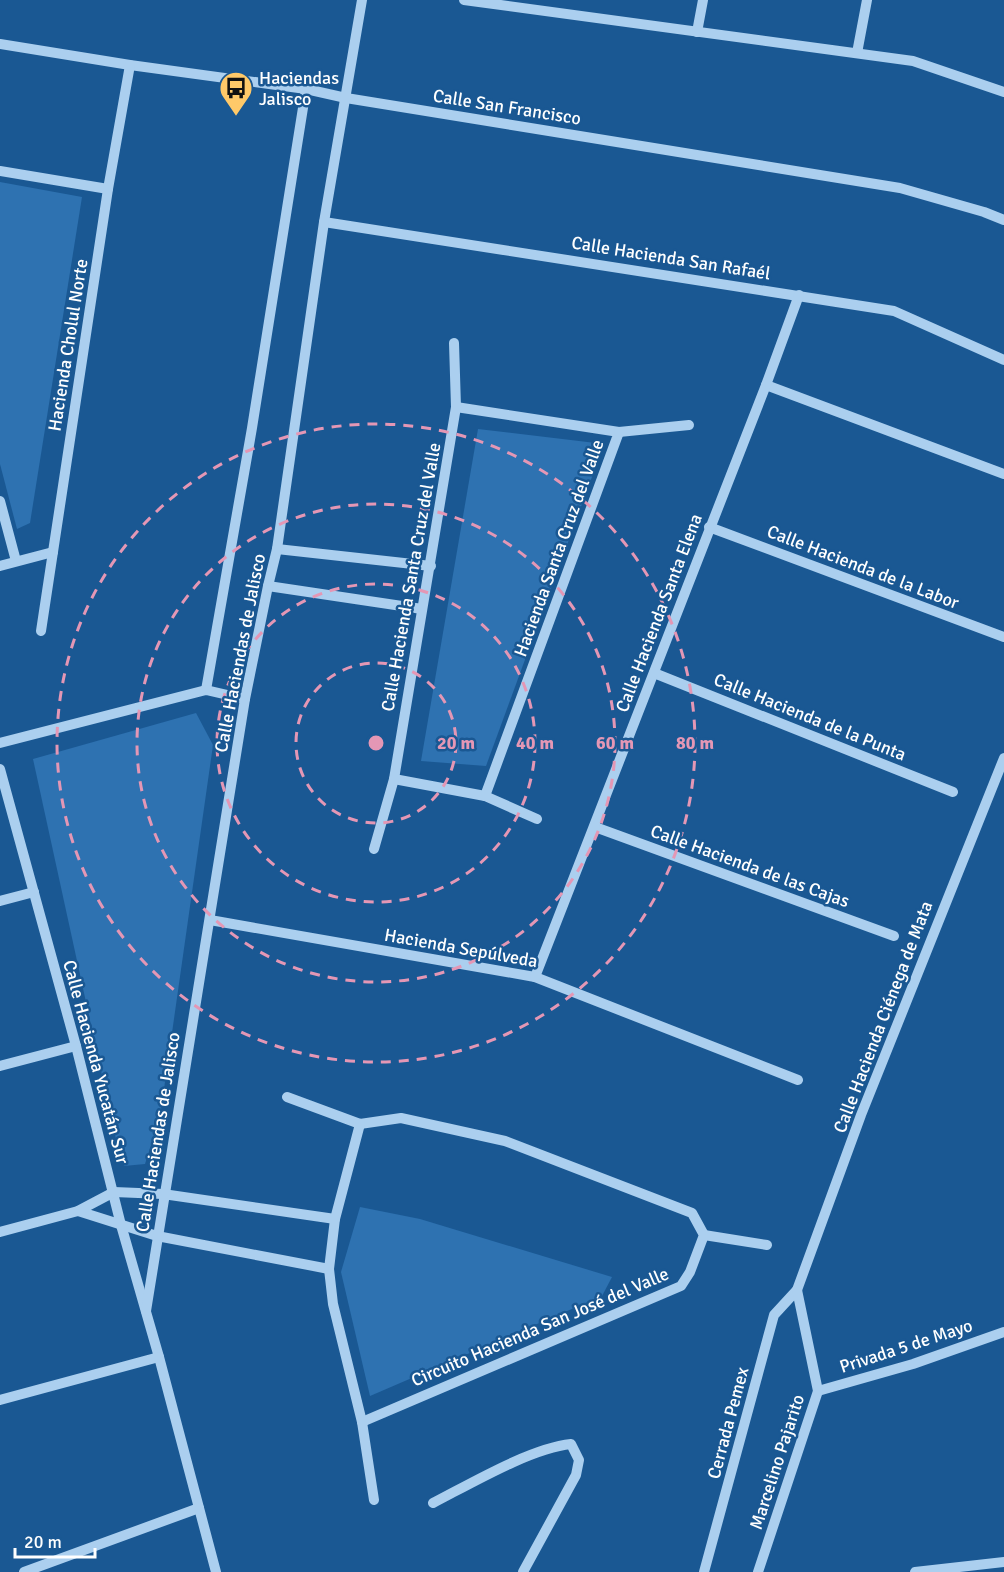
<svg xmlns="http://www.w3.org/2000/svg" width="1004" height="1572" font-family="Signika,sans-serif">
	<rect width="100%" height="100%" fill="#1a5893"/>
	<g fill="#2e72b1">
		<path d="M0,182L82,197L30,523L17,529L0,464Z"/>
		<path d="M478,429L604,444L486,766L421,761Z"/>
		<path d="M196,713L213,745L160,1117L145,1164L124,1166L115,1135L33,759Z"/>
		<path d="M360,1207L420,1219L612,1277L602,1296L370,1396L341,1272Z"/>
	</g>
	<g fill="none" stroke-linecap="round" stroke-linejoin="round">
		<g stroke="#abcfef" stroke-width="10">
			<path d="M464,0L913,61L1004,92"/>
			<path d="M697,32L703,0"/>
			<path d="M0,44L130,65L306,89L346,98L900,188L984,212L1004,220"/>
			<path d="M857,53L867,0"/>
			<path d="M0,171L108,189"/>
			<path d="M324,222L894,311L1004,360"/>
			<path d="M766,385L1004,474"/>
			<path d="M456,407L619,432L485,796"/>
			<path d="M619,432L689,425"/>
			<path d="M0,501L16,561"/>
			<path d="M709,527L1004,637"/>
			<path d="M277,549L431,566"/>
			<path d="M0,566L53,552"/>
			<path d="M268,586L422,609"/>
			<path d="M41,631L108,189L130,65"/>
			<path d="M654,673L953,792"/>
			<path d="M206,690L252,428L306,89"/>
			<path d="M0,743L206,690L245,699"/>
			<path d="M0,769L76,1046L121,1225L159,1357L216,1572"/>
			<path d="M394,779L485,796L537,819"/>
			<path d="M595,827L894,936"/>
			<path d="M374,849L394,779L456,407L454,343"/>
			<path d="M0,901L34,892"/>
			<path d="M210,920L535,977L798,1080"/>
			<path d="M535,977L766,385L799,295"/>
			<path d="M0,1066L76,1046"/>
			<path d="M287,1097L360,1124L401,1118L505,1141L692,1213L704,1235L690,1272L681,1286L362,1422"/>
			<path d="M360,1124L335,1219L329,1269L333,1304L362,1422L374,1500"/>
			<path d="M78,1211L157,1236L329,1269"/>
			<path d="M0,1232L78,1211L114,1192L163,1194L335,1219"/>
			<path d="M704,1235L767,1245"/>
			<path d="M146,1311L245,699L268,586L277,549L324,222L362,0"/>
			<path d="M818,1391L913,1364L1004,1332"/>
			<path d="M0,1400L159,1357"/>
			<path d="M433,1503C470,1484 531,1448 571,1444L579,1460L576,1475L523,1572"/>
			<path d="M24,1572L199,1508"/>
			<path d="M704,1572L774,1315L797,1290L861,1115L1004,758"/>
			<path d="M758,1572L818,1391L797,1290"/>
			<path d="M915,1572L1004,1562"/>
		</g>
	</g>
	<g fill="none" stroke="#e497b5" stroke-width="3" stroke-dasharray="10 8">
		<circle cx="376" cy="743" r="80"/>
		<circle cx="376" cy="743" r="159"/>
		<circle cx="376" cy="743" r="239"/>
		<circle cx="376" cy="743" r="319"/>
	</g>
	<defs>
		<g id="bus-pin" transform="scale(1.725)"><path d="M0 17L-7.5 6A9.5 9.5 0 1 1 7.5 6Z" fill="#ffc969" stroke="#1a5893"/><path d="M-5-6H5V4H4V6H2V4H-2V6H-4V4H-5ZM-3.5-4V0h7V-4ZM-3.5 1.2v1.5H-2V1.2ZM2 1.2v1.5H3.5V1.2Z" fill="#111"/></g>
	</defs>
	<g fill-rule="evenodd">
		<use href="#bus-pin" x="236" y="88"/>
	</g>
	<g text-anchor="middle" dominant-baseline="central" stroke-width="5" stroke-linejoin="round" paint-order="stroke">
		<g font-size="18" fill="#fff" stroke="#1a5893" text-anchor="start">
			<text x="259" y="78">Haciendas<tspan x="259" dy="21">Jalisco</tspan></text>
		</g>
		<g font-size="18" fill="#fff" stroke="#1a5893">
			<text transform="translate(507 107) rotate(9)">Calle San Francisco</text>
			<text transform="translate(671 258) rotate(9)">Calle Hacienda San Rafaél</text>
			<text transform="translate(68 345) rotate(-81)">Hacienda Cholul Norte</text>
			<text transform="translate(559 548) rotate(-70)">Hacienda Santa Cruz del Valle</text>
			<text transform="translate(863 567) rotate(21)">Calle Hacienda de la Labor</text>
			<text transform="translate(411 577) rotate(-80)">Calle Hacienda Santa Cruz del Valle</text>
			<text transform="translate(659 613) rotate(-69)">Calle Hacienda Santa Elena</text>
			<text transform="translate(240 653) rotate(-79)">Calle Haciendas de Jalisco</text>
			<text transform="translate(810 717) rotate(22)">Calle Hacienda de la Punta</text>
			<text transform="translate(750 866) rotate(20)">Calle Hacienda de las Cajas</text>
			<text transform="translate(461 948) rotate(10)">Hacienda Sepúlveda</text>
			<text transform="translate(883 1017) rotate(-69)">Calle Hacienda Ciénega de Mata</text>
			<text transform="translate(96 1062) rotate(75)">Calle Hacienda Yucatán Sur</text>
			<text transform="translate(158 1132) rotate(-81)">Calle Haciendas de Jalisco</text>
			<text transform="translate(540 1327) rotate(-23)">Circuito Hacienda San José del Valle</text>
			<text transform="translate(906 1346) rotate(-18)">Privada 5 de Mayo</text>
			<text transform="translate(728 1423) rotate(-75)">Cerrada Pemex</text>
			<text transform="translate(777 1462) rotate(-72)">Marcelino Pajarito</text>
		</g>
	</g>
	<circle cx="376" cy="743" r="9" fill="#e497b5" stroke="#1a5893" stroke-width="3"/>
	<g font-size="18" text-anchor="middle" font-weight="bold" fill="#e497b5" stroke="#1a5893" stroke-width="5" stroke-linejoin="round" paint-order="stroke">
		<text x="456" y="749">20 m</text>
		<text x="535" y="749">40 m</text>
		<text x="615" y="749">60 m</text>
		<text x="695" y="749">80 m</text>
	</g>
	<path d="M15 1548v9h80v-9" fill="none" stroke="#ffffff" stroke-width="3"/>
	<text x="24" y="1548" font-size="18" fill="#ffffff" stroke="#1a5893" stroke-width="4.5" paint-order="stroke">20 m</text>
</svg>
